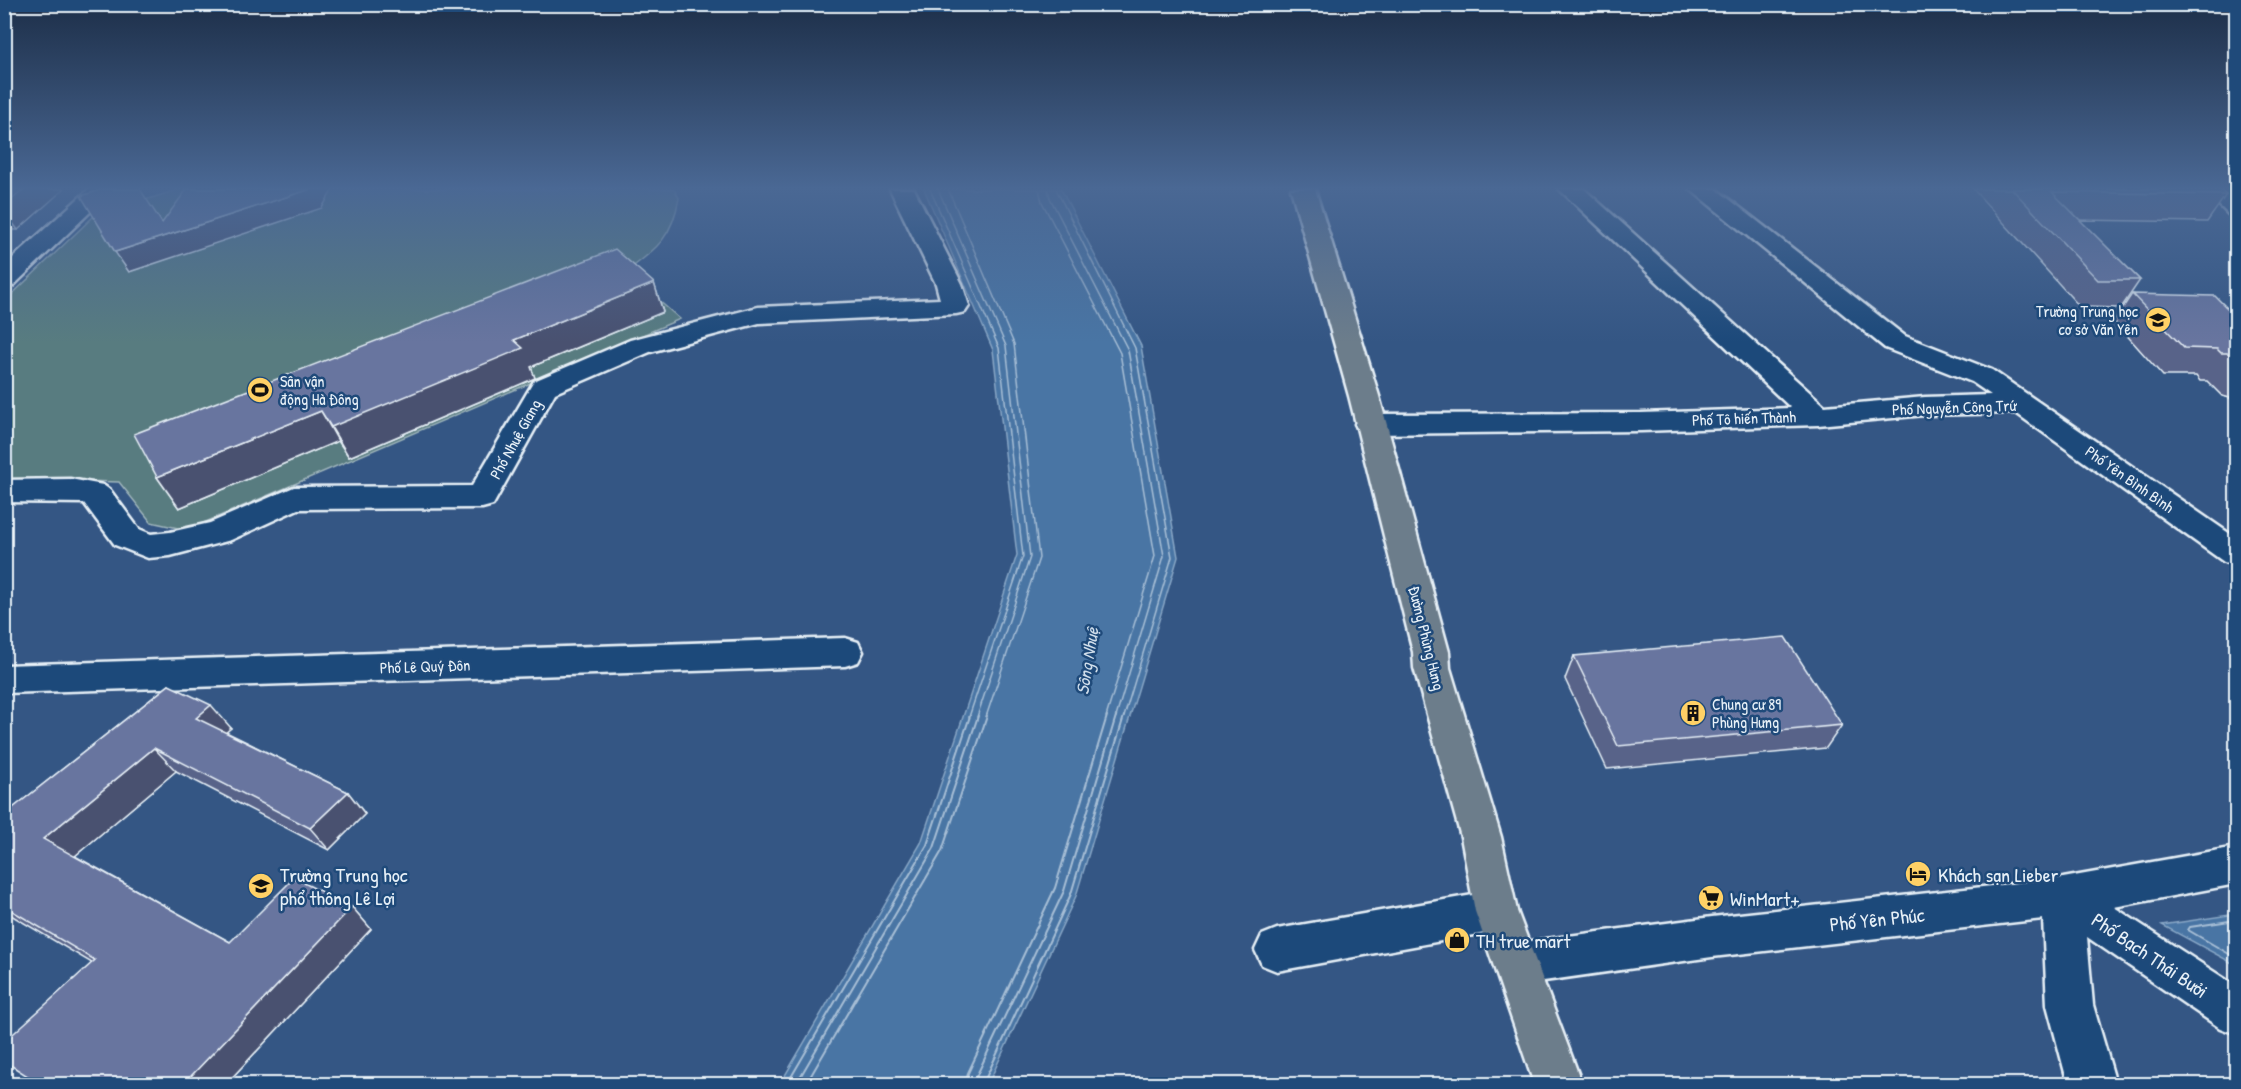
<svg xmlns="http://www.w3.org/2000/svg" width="2241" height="1089" font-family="'Patrick Hand',sans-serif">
	<rect width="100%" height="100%" fill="#345684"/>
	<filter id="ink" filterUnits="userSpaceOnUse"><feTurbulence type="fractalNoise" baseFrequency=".0167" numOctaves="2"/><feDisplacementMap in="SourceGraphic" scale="12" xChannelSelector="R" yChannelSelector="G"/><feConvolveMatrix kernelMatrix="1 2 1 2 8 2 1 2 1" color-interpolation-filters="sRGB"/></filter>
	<g filter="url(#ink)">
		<path fill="#597b80" stroke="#a0b6bc" stroke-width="1.5" d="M180,189H674L679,198C672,238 657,248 626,272L680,319L187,530L151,522L119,482L5,479V301L94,216Z"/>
		<g fill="#4975a4" stroke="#89a7c6" stroke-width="1.5">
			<path d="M924,189H1061L1141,346L1178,557L1076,896L988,1084H780L921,843L1017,555L993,350Z"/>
			<path d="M2236,914V965L2162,925Z"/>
		</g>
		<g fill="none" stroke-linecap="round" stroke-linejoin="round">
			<g stroke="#a8bfd6" stroke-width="1.5">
				<path d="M930,189L999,348L1023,556L969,717"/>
				<path d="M938,189L1006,346L1030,557L977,717"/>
				<path d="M948,189L1014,344L1039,558L986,717"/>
				<path d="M1039,189L1042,202L1120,353L1155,556L1106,717"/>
				<path d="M1048,189L1050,198L1128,350L1164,556L1116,717"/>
				<path d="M1056,189L1135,348L1172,557L1124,717"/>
			</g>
			<g stroke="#a8bfd6" stroke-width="2">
				<path d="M2236,920L2190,927L2188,930L2236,958"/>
				<path d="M787,1084L927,845L970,716"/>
				<path d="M796,1084L934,848L978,716"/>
				<path d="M806,1084L942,851L987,716"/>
				<path d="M966,1084L968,1073L1055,888L1107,716"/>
				<path d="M975,1084L976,1077L1064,891L1116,716"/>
				<path d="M983,1084L1071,894L1124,716"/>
			</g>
			<g stroke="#e8f1f8" stroke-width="5">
				<g id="minor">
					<path d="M890,189H914L962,284L969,306L965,312L956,314L759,323L650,352L555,393L493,505L482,508L298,509L231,540L170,556L148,558L115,545L84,503L4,502V480L70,479L103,485L110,490L139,529L151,534L170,532L210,523L294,487L472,486L534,381L630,340L758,307L940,299L936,284Z"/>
					<path d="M1559,189H1584L1825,406L1925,397L1991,395L1972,382L1885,348L1690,189H1716L1905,336L1992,370L2236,538V566L2224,562L2016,413L1925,415L1818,425L1641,431L1370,434L1359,431L1355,424L1359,417L1370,414L1641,413L1791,408Z"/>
					<path d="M2203,189H2228L2236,197V216L2228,214Z"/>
					<path d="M845,638L858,642L863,652L858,662L845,666L4,693V665Z"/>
					<path d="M2236,847V884L2114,907L2236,986V1034L2220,1028L2087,937L2093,1005L2116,1084H2068L2047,1005L2043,919L1712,957L1516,985L1500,979L1494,964L1500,949L1516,943L1712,917L2063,878Z"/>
					<path d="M1496,891L1511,897L1517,911L1511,925L1496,931L1277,971L1262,965L1255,950L1262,935L1277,929Z"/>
				</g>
			</g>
			<g stroke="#e8f1f8" stroke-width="5">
				<path id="tertiary" d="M89,189H114L13,286L4,288V266Z"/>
			</g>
			<g stroke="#e8f1f8" stroke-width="5">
				<path id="primary" d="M1291,189H1315L1379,396L1449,652L1450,668L1501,837L1517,911L1582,1084H1534L1475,911L1461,837L1414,668L1413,652L1349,396Z"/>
			</g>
			<use href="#minor" fill="#1f4a7a" fill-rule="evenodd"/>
			<use href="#tertiary" fill="#1f4a7a" fill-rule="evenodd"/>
			<use href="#primary" fill="#6c7d8b" fill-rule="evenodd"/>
		</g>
		<g fill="#596489" stroke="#e8f1f8" stroke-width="1.5">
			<path d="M4,189L18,230H4Z"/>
			<path d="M1973,189H2219L2226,195L2207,222L2079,220L2140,280L2121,308L2080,307Z"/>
			<path d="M654,283L663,312L531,367L535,378L349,457L338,441L179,508L157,477Z"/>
			<path d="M2132,294L2236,317V405L2230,398L2222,396L2207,381H2200L2196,376H2163L2114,321Z"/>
			<path d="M1574,656L1842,725L1826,748L1607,769L1565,679Z"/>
			<path d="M169,685L231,728L226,732L348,792L365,814L329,850L176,771L75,856L230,942L352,907L371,929L226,1084H40L92,963L4,911V815Z"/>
		</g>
		<g fill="#49516f" stroke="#e8f1f8" stroke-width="1.5">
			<path d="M24,189H64L18,230L4,211V206Z"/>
			<path d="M311,189H333L322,208L129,272L115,252Z"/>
			<path d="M654,283L663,312L531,367L535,378L349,457L331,427L514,340Z"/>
			<path d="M321,411L338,441L179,508L157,477Z"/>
			<path d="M211,705L231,728L216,741L196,718Z"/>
			<path d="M154,748L176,771L69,861L43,839Z"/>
			<path d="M348,792L365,814L329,850L310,828Z"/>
			<path d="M352,907L371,929L226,1084H200L190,1077Z"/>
		</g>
		<g fill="#68749f" stroke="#e8f1f8" stroke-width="1.5">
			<path d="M4,189H24L4,206Z"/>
			<path d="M103,189H140L162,223L187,189H311L115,252L81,196Z"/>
			<path d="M2012,189H2219L2226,195L2052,192L2140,280H2098Z"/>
			<path d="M615,249L654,283L514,340L523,348L331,427L321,411L157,477L134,434Z"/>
			<path d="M2132,294L2215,296L2236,317V361L2228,353H2221L2217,349L2184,348Z"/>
			<path d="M1785,637L1842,725L1618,746L1574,656Z"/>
			<path d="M169,685L211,705L196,718L348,792L310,828L154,748L43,839L230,942L294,878L352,907L190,1077L203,1084H40L4,1061V1042L95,960L4,906V815Z"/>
		</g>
	</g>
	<linearGradient id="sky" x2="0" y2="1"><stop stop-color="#1d2f49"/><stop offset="0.55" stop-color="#4a6894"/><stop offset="1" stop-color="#4a6894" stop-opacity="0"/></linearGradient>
	<rect width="2241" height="342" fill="url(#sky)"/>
	<defs>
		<g id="school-disc" transform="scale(1.35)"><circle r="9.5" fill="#ffd166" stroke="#1f4a7a"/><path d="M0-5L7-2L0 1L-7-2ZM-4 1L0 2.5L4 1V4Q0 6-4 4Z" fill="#111"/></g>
		<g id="stadium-disc" transform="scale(1.35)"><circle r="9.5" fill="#ffd166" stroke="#1f4a7a"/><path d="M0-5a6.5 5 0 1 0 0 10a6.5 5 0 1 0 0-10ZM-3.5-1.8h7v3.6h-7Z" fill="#111"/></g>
		<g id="building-disc" transform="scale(1.35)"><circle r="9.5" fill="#ffd166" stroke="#1f4a7a"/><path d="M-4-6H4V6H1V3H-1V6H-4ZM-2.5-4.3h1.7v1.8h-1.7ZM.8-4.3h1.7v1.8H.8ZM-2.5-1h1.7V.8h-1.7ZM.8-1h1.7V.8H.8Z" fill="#111"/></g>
		<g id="hotel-disc" transform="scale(1.35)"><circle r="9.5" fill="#ffd166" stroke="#1f4a7a"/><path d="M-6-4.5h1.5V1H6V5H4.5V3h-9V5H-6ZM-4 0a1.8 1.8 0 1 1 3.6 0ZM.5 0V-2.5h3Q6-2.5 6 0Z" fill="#111"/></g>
		<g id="supermarket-disc" transform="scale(1.35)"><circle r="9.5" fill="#ffd166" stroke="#1f4a7a"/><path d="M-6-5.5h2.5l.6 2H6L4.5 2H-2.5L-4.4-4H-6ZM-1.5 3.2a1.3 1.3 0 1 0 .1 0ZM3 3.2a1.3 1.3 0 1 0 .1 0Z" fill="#111"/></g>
		<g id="shop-disc" transform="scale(1.35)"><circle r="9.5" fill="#ffd166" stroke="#1f4a7a"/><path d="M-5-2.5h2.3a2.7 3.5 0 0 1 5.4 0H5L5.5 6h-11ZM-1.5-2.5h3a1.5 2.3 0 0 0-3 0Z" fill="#111"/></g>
	</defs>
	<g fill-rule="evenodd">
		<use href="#school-disc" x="2158" y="320"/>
		<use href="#stadium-disc" x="260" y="390"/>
		<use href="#building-disc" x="1693" y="713"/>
		<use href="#hotel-disc" x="1918" y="874"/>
		<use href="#school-disc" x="261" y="886"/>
		<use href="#supermarket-disc" x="1711" y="898"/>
		<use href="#shop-disc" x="1457" y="940"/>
	</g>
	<g text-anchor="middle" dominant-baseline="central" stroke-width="5" stroke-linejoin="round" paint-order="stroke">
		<g font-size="16" fill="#e8f1f8" stroke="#1f4a7a" text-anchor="start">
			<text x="2138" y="311" text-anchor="end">Trường Trung học<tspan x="2138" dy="18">cơ sở Văn Yên</tspan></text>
			<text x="280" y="381">Sân vận<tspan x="280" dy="18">động Hà Đông</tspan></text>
			<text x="1712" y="704">Chung cư 89<tspan x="1712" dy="18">Phùng Hưng</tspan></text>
		</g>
		<g font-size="16" fill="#e8f1f8" stroke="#1f4a7a">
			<text transform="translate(1954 407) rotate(-2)">Phố Nguyễn Công Trứ</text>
			<text transform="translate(1744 418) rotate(-2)">Phố Tô hiến Thành</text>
			<text transform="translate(515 439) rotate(-61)">Phố Nhuệ Giang</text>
			<text transform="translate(2130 479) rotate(35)">Phố Yên Bình Bình</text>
			<text transform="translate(1427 638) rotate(76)">Đường Phùng Hưng</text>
			<text transform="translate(425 666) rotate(-2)">Phố Lê Quý Đôn</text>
		</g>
		<g font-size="18" font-style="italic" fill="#d0deeb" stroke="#1f4a7a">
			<text transform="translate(1087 661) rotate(-81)">Sông Nhuệ</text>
		</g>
		<g font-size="20" fill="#e8f1f8" stroke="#1f4a7a" text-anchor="start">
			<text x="280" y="874">Trường Trung học<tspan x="280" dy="23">phổ thông Lê Lợi</tspan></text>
			<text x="1938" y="874">Khách sạn Lieber</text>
			<text x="1730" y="898">WinMart+</text>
			<text x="1476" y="940">TH true mart</text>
		</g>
		<g font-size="20" fill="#e8f1f8" stroke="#1f4a7a">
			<text transform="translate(1877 919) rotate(-6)">Phố Yên Phúc</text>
			<text transform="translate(2150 955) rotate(34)">Phố Bạch Thái Bưởi</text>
		</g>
	</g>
	<rect width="2241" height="1089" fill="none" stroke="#1f4a7a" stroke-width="24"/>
	<rect x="12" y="12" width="2217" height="1065" fill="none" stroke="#e8f1f8" stroke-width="2" filter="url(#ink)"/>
</svg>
